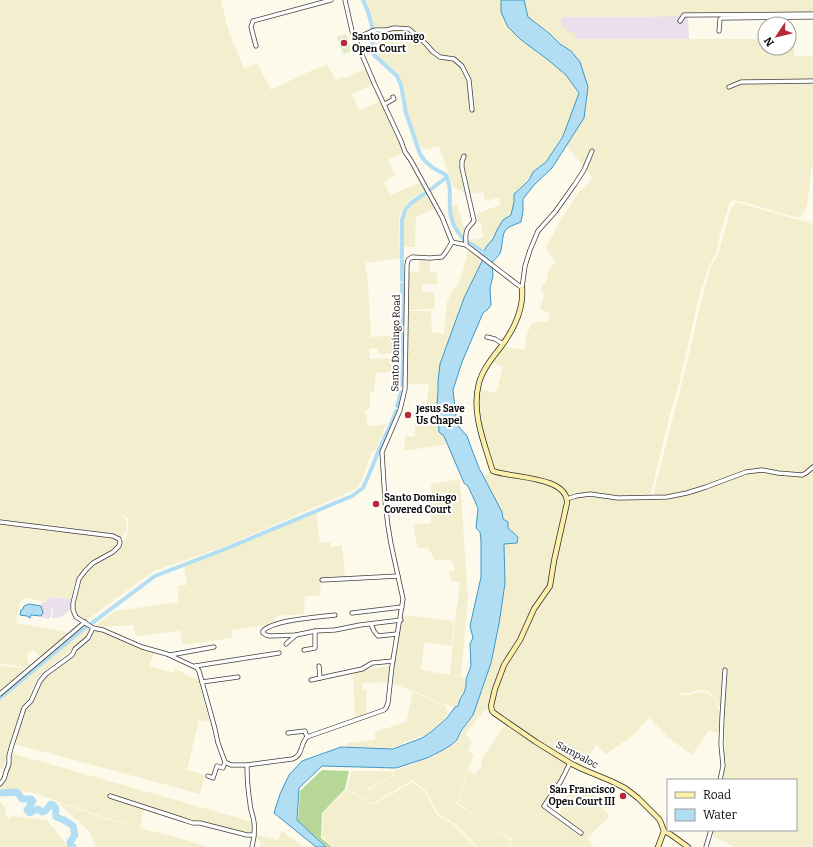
<svg xmlns="http://www.w3.org/2000/svg" width="813" height="847" font-family="Bitter,serif">
	<rect width="100%" height="100%" fill="#fefaeb"/>
	<g fill="#e9e0eb">
		<path d="M688,16L689,39H575L562,27L560,17Z"/>
		<path d="M48,597L71,599L70,610L64,615L58,618H52L53,609L52,608L50,619L40,617L43,611L41,606L42,602H47Z"/>
	</g>
	<g fill="#f3eecd">
		<path d="M0,0H221L228,29L244,69L257,63L271,90L308,72L327,65L336,80L343,76L345,78L366,69L373,84L352,94L359,111L381,100L393,126L404,152L388,160L395,175L384,182L390,196L404,189L420,183L425,191L408,201L402,210L399,220L400,258L365,263L368,281L371,337L401,335L400,353L378,354V348L369,349L370,359L395,358V372L376,373L374,391L370,393V409L365,410L368,426L386,424L376,451H372L365,472L359,486L354,490L345,494L223,547L154,571L145,577L84,622L82,621L74,613V603L80,581L85,573L93,566L113,555L121,547V543L125,540L128,531V518L121,515L125,519L127,528L123,536L121,537L116,536L0,520Z"/>
		<path d="M364,0H501V12L520,39L531,47L554,64L566,75L579,93L565,131L546,162L533,172L525,184L514,193V204L511,215L503,220L498,228L493,239L487,246L484,257L468,246V243L462,242V238L452,219L450,207L457,204L468,242V240L483,238L481,223L477,221V215L478,213L500,205L499,198L485,201L483,192L467,194L453,187L439,146L426,150L421,147L411,125L407,109L405,95L402,82L398,76L392,68L375,55L373,47L374,33L368,10Z"/>
		<path d="M524,0H813V16H706L561,17L562,27H567V32L575,33L576,39H765V48H789V39H795L794,56H813V163L812,166L807,205L803,214L798,218L743,202L734,200L730,202L720,234L716,254L709,266L700,293L678,388L670,414L651,493L648,496L618,497L595,494L569,497L556,484L551,481L493,470L483,436L477,409L479,388L493,393L497,390L503,367L491,361L503,346L524,350L527,333L533,322H547L550,313L540,309L544,295L541,290L543,283H546L549,269L556,262L552,259L546,247L561,220L578,193L591,180V177L589,173L566,145L584,118L588,87L580,62L571,51L560,44L550,34L528,17Z"/>
		<path d="M426,192L435,208L416,217L415,247H403L404,218L407,209L412,202Z"/>
		<path d="M736,203L743,204L813,224V466L804,474H800L760,469L745,470L707,486L667,496H654V491L681,387L703,294L711,266L718,255L731,208Z"/>
		<path d="M469,249L482,260L464,298L440,364L438,381V392L437,402L444,436L447,444L404,451L405,436L415,437V425L420,426V422L431,420V414L426,409L429,384H408V311H431L432,332L444,334L447,302L452,291L460,281Z"/>
		<path d="M419,258H430V272H437V284H422V292H433L435,298L434,309L407,310L408,272H419Z"/>
		<path d="M813,468V847H735L711,835L712,830H796V780H723L726,763L724,755L725,745L724,718L716,699L709,691L700,690L687,693H679L680,695H688L701,692L708,693L715,699L722,718L723,734L709,730L692,755L666,736V735L649,718L632,736L606,754L596,745L582,768L536,741L493,711L492,706L496,690L505,666L536,609L550,587L570,501L576,497L586,495L604,498L618,499L667,498L746,473L761,471L801,476H805Z"/>
		<path d="M491,472L543,482L560,491L567,500L548,586L519,640L511,652L489,705V712L485,710L465,734L472,742L468,750L474,756L468,769L456,803L485,823L457,802L469,769L475,775L482,765L481,760L506,723L568,764L562,779L542,805V807L559,815L561,810L560,805L566,796L579,787L595,795L603,809L610,816L587,838L594,847H510L512,839L485,824L511,840L509,847H478L455,824L438,813L426,791L412,780L372,804L353,792H351L372,805L413,782L425,792L437,815L454,825L476,847H334L322,837L323,813L347,789L351,771H393L392,776L367,789L363,790H368L393,776L394,771L434,756L458,741L462,732L473,715L491,663L498,634L505,583V544L518,543L519,537L508,528V522L503,519L502,512L483,476Z"/>
		<path d="M460,479L468,599L461,676L450,675L456,610L459,596V582H452L449,572L455,570L451,559L436,561L427,547L418,549L413,525L431,523V484Z"/>
		<path d="M316,512L320,543L330,542L331,547L342,545L345,577L321,579L320,595L305,597L304,614L276,616L274,624L232,630V638L183,645L180,630L178,631L136,636L133,625L99,627L97,625L102,620L115,611L178,602V586L187,585L184,566L258,537Z"/>
		<path d="M0,523L112,537L118,540V544L112,551L92,561L84,568L77,579L74,585L71,599L49,597L47,602L25,598L20,602L16,623L71,633L41,658L34,650L27,655L28,663L33,665L29,669L21,666L0,664Z"/>
		<path d="M403,615L454,621L452,646L424,642L421,670L412,668L449,675L460,677L465,679V686L464,693L459,698L457,705L454,707L446,705L413,691L391,683L399,634Z"/>
		<path d="M89,626L92,628L88,637L43,672L37,678L20,718L3,769L0,768V699Z"/>
		<path d="M95,629L155,652L149,666L174,673L175,669L195,679H200L201,692L210,722L199,720L187,770L205,775L200,794L15,744L20,725L26,709L39,679L45,673L84,644L91,637Z"/>
		<path d="M0,666L21,668L24,670L25,671L0,693Z"/>
		<path d="M391,666L390,682L362,683V690H367L366,716L355,720L353,671Z"/>
		<path d="M413,692L446,706L448,714L431,732L392,748L346,747L347,743L375,740V732L406,722Z"/>
		<path d="M11,753L253,822L252,834L192,821L164,811L144,807L140,828L183,839L208,847H96L89,831L57,802L113,821L138,827L113,820L30,792L0,789V785Z"/>
		<path d="M0,801L7,810L4,813L9,819L12,816L47,820L68,847H0Z"/>
		<path d="M282,831L303,847H260L261,844L256,835L278,840Z"/>
	</g>
	<path fill="#b7d797" d="M322,770L349,771L345,789L322,813L321,838L332,847H327L298,821L300,791Z"/>
	<path fill="#e3eec8" d="M346,34L352,51L343,54L337,37Z"/>
	<g fill="#b2def3" stroke="#3c97c7">
		<path d="M501,0H524L528,17L550,34L560,44L571,51L580,62L588,87L584,118L552,168L534,185L523,199V211L521,222C512,226 504,227 503,237C502,242 502,246 501,250C500,256 495,258 492,263L493,276L490,288L491,305L488,309L483,313L462,362L453,390L456,417L459,427L467,436L471,447L479,468L502,512L503,519L508,522V528L518,537L517,543L504,544L505,583L499,624L491,663L473,715L461,731L457,740L451,745L441,751L427,758L396,768L322,766L299,788L297,820L326,847H316L274,813L280,794L289,775L302,761L341,747L393,749L422,738L431,732L447,718L455,707L458,706L460,699L464,693L466,686V679L471,666L470,644L473,638L470,626L481,577V540L480,532L476,528L478,508L468,486L464,483L444,436L439,432L437,402L438,392V381L440,364L464,298L484,257V251L487,246L493,239L498,228L503,220L511,215L514,202V194L523,186L529,180L533,172L546,162L562,138L565,131L579,93L566,75L547,59L520,39L508,27L501,12Z"/>
		<path d="M29,604L41,606L43,613L41,616L31,615L30,618L27,616L20,615L21,610L23,609L24,606Z"/>
	</g>
	<g fill="none" stroke-linecap="round" stroke-linejoin="round">
		<g stroke="#b2def3" stroke-width="4">
			<path d="M363,0L368,12L373,30"/>
			<path d="M373,33L372,48L374,55L397,76L401,85L406,113L420,154L425,161L433,168L446,175C452,189 449,195 450,209C450,220 457,232 464,240"/>
			<path d="M430,190L447,177"/>
			<path d="M470,243L487,255"/>
			<path d="M402,280V220L405,210L411,203L427,192"/>
			<path d="M402,284L403,353"/>
			<path d="M402,385L403,355"/>
			<path d="M397,406L401,392"/>
			<path d="M0,698L76,635L155,576L225,549L352,496L363,488L373,465L378,452L393,419L396,411"/>
		</g>
		<path stroke="#b2def3" stroke-width="7" d="M0,793L17,792L22,799H31L33,801L27,810L30,813L35,810L38,809L42,812L45,811L51,804C58,806 55,812 56,817L64,820L73,826L75,835L70,842L71,847H73"/>
		<g stroke="#3f3f3f" stroke-width="5">
			<g id="street">
				<path d="M345,0L352,31L374,83L401,141L405,152L410,159L414,166L442,217L452,242"/>
				<path d="M680,21L684,15L813,14"/>
				<path d="M719,31L720,19L722,18L813,17"/>
				<path d="M355,37L366,34L372,31L376,30H387L394,28L409,29L426,44L433,52L440,57L454,59L462,66L469,80L472,110"/>
				<path d="M256,46L251,27L253,21L331,0"/>
				<path d="M729,87L741,82L813,81"/>
				<path d="M385,104L394,99L393,97"/>
				<path d="M464,156L462,161V168L474,221C472,224 468,227 467,230C465,234 466,241 466,245"/>
				<path d="M452,242L466,245L522,288"/>
				<path d="M522,288L525,266L530,250L538,231L555,212L575,184L584,170L592,151"/>
				<path d="M487,337L495,339L503,344"/>
				<path d="M567,499L576,496L590,494L618,498L667,497L687,493L706,487L746,472L762,470L778,473L802,475L806,473L813,467"/>
				<path d="M0,522L113,536L119,539L120,542L119,546L113,552L93,563L85,571L79,579L73,603V610L76,617L93,628L103,630L142,647L167,654L197,668L199,671L202,682L215,729L218,743L225,762L231,765H247L292,759C303,756 300,744 307,737L347,723L384,710L386,708L388,703L392,666L403,599L391,544L388,526L385,501L382,452L400,410L405,389L407,265L408,260L412,257L430,258L442,257L446,252L452,242"/>
				<path d="M322,580L398,576"/>
				<path d="M352,613L402,607"/>
				<path d="M335,615C319,617 273,620 263,631V633L266,635L270,636L296,635L315,631L335,630L360,625L401,620"/>
				<path d="M371,624L374,631L378,636L397,634"/>
				<path d="M286,644L296,635"/>
				<path d="M304,650L315,648V631"/>
				<path d="M170,655L214,647"/>
				<path d="M195,666L279,653"/>
				<path d="M319,666L320,678"/>
				<path d="M311,680L362,669L372,663L393,661"/>
				<path d="M202,682L238,677"/>
				<path d="M0,694L85,622"/>
				<path d="M288,733L305,731L307,737"/>
				<path d="M570,763L561,781L544,806L581,833"/>
				<path d="M247,765C247,778 248,791 250,803C250,809 253,815 254,822C255,830 254,839 252,847"/>
				<path d="M208,776L213,778L217,766L223,768L225,762"/>
				<path d="M720,780L723,766L721,744L722,717L725,670"/>
				<path d="M0,784L4,779L6,772L9,764V756L11,748L24,708L31,701L40,681L46,674L72,655L75,649L88,638L93,628"/>
				<path d="M110,796L181,819L193,823H200L247,835H254"/>
				<path d="M706,847L711,830"/>
			</g>
		</g>
		<g stroke="#2e2e2e" stroke-width="6">
			<g id="secondary">
				<path d="M522,288C524,308 514,329 503,344C494,356 483,368 479,383C471,412 484,442 492,469L493,471C511,478 568,476 567,503L554,561L550,586L534,609L520,640L504,665L495,689L491,706L492,711L494,713L536,742L570,763L582,769L611,781L625,788L638,798L659,819L661,823L664,831"/>
				<path d="M664,831L670,834L688,847"/>
				<path d="M658,847L664,831"/>
			</g>
		</g>
		<use href="#street" stroke="#fff" stroke-width="3.5"/>
		<use href="#secondary" stroke="#fcefa9" stroke-width="4.5"/>
	</g>
	<g fill="#b62a37" stroke="#fff" stroke-width="1.5">
		<circle cx="344" cy="43" r="4"/>
		<circle cx="408" cy="415" r="4"/>
		<circle cx="376" cy="504" r="4"/>
		<circle cx="623" cy="796" r="4"/>
	</g>
	<g text-anchor="middle" dominant-baseline="central" stroke-width="4" stroke-linejoin="round" paint-order="stroke">
		<g font-size="10" font-weight="bold" fill="#0c0c0c" stroke="#fff" text-anchor="start">
			<text x="352" y="37">Santo Domingo<tspan x="352" dy="12">Open Court</tspan></text>
			<text x="416" y="409">Jesus Save<tspan x="416" dy="12">Us Chapel</tspan></text>
			<text x="384" y="498">Santo Domingo<tspan x="384" dy="12">Covered Court</tspan></text>
			<text x="615" y="790" text-anchor="end">San Francisco<tspan x="615" dy="12">Open Court III</tspan></text>
		</g>
		<g font-size="10" fill="#0c0c0c" stroke="#fff">
			<text transform="translate(396 343) rotate(-89)">Santo Domingo Road</text>
			<text transform="translate(577 755) rotate(28)">Sampaloc</text>
		</g>
	</g>
	<rect x="667" y="779" width="130" height="52" fill="#ffffff" stroke="#9e9e9e"/>
	<rect x="675" y="792" width="20" height="6" fill="#fcefa9" stroke="#9e9e9e"/>
	<text x="703" y="799" font-size="12" fill="#0c0c0c">Road</text>
	<rect x="675" y="809" width="20" height="12" fill="#b2def3" stroke="#9e9e9e"/>
	<text x="703" y="819" font-size="12" fill="#0c0c0c">Water</text>
	<g transform="translate(777 36) rotate(235)"><circle r="19" fill="#ffffff" stroke="#9e9e9e"/>
	<path d="M0-3L7 15L0 10L-7 15Z" fill="#b62a37"/>
	<text y="-6" font-size="11" font-weight="bold" text-anchor="middle" fill="#0c0c0c">N</text>
	</g>
</svg>
